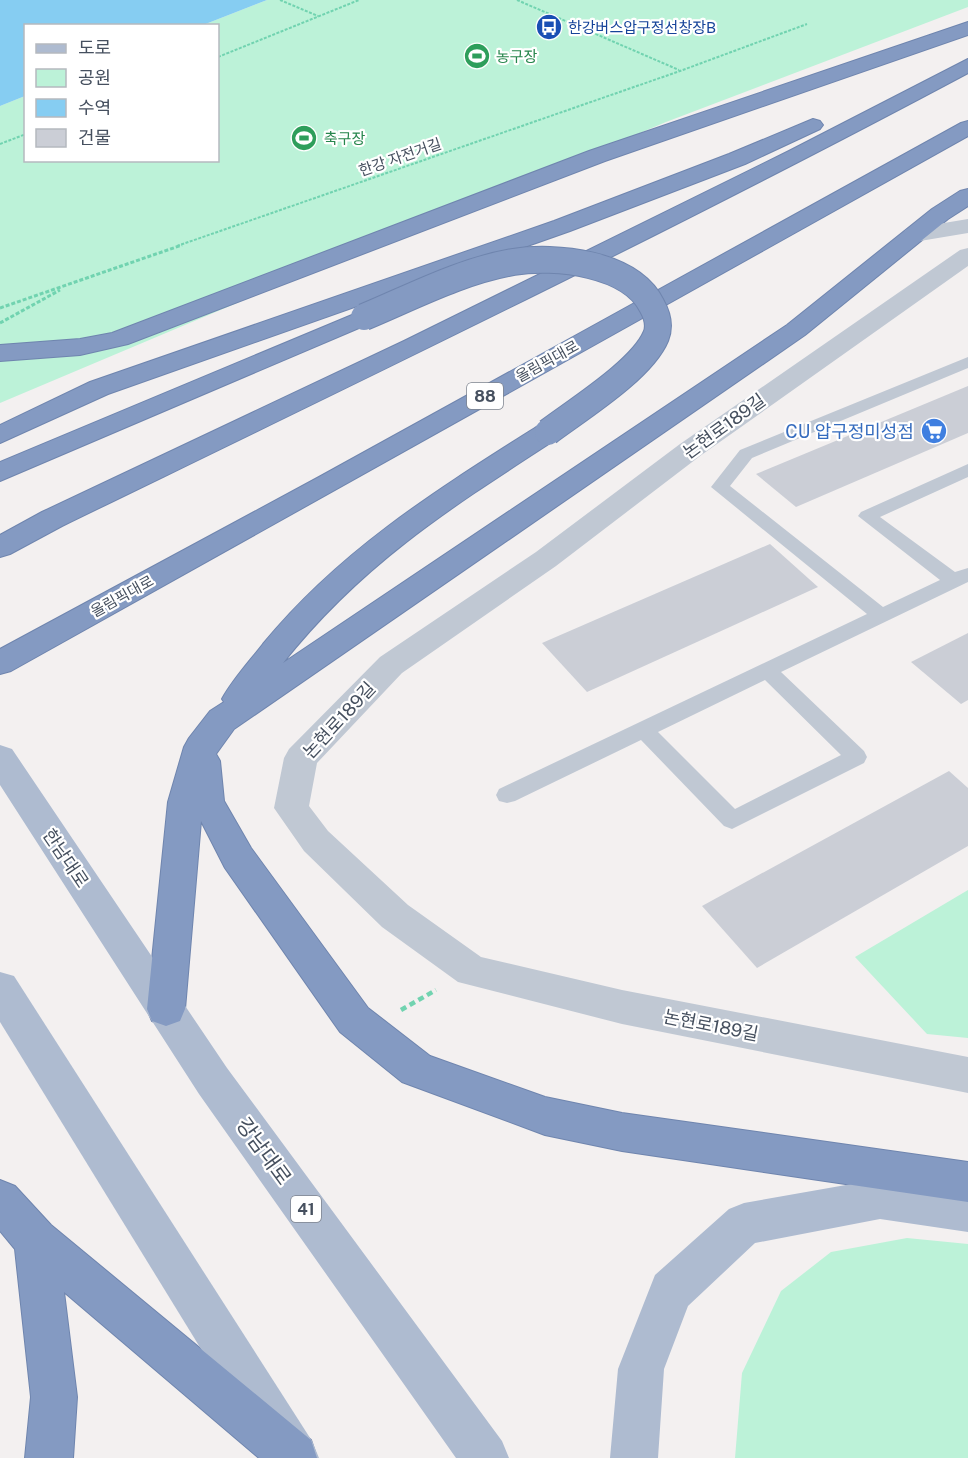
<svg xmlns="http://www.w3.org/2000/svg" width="968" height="1458" font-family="'Public Sans','Noto Sans KR',sans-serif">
	<rect width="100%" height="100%" fill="#f3f0f0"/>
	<g fill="#bcf2d8">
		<path d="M267,0H968V7L666,122L0,403V106L25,96L26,160H218V26L203,25Z"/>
		<path d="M968,890V1038L927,1034L855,957Z"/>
		<path d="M907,1238L968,1244V1458H735L742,1373L781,1291L831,1252Z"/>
	</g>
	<path fill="#86cdf2" d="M0,0H267L203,25L26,26L25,96L0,106Z"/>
	<g fill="#cbced6">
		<path d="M968,386V433L796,507L756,474Z"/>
		<path d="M770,544L818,587L587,692L542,643Z"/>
		<path d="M968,633V700L961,704L911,662Z"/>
		<path d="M949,771L968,788V846L757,968L702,906Z"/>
	</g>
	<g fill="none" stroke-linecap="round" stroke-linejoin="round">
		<g stroke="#6f85ae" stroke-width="2">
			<g id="highway">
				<path d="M968,22V35L605,161L128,344L80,355L0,361V345L80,339L112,333L589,151Z"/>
				<path d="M968,59V73C670,232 366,378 62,526L10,554L0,557V535L42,512L404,341L789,151Z"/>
				<path d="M813,119L820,121L823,125L820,129L745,164L570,231L108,394L0,443V425L90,382L554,221L729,154Z"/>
				<path d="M968,121V136L11,671L0,674V649L319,477L961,123Z"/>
				<path d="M968,189V206L948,219L805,335L234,729L216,754L220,761L224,801L251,848L368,1008L430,1056L545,1097L622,1113L968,1162V1202L622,1151L545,1135L402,1082L340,1032L225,868L201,821L185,1009L180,1021L166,1026L152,1021L147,1009L168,802L184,747L189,738L210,711L224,702L222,699C233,679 249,662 263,644C340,550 437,490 538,426L548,424L558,426L562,432L558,438C453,506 362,563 283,663L787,325L932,209L960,191Z"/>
				<path d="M364,310L373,312L376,317L373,322L0,481V462Z"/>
				<path d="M0,1180L15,1186L51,1225L311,1440L317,1458H259L64,1292L77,1397L73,1458H25L31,1397L15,1249L0,1231Z"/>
			</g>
		</g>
		<g stroke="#71d3b0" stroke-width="2" stroke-dasharray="3 1.5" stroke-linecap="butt">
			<path d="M280,0L318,16"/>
			<path d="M517,0L679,70"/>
			<path d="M218,57L359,0"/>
			<path d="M0,144L26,134"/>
			<path d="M177,246L680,71L807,24"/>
		</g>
		<g stroke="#71d3b0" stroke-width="3" stroke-dasharray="4 2" stroke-linecap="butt">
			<path d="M0,308L182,245"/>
			<path d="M0,323L60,290"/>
		</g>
		<path stroke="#71d3b0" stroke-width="4.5" stroke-dasharray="6 4" stroke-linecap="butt" d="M401,1010L436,990"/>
		<path fill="#c0c8d3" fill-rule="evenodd" d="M968,357V368L752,458L730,486L883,607L940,580L858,516L861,512L968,464V477L880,517L955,572L968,568V582L781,672L864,751L867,757L864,763L732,829L724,826L641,740L515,801L507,803L499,801L496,795L499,789L867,614L711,487L740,450ZM765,680L841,755L735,809L658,732Z"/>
		<g fill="#c0c8d3" fill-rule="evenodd">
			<path d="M968,219V233L914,242L906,240L902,235L906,230L914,228Z"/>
			<path d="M968,248V266L700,456L556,566L402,673L317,763L309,806L328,831L408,905L481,957L622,990L968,1057V1093L622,1024L458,982L382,927L304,851L274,808L284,758L289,749L380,657L536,552L680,444L960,250Z"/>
		</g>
		<g fill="#aebbd0" fill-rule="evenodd">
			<path d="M0,745L12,749L227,1068L502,1441L509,1458H456L199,1094L0,785Z"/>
			<path d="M0,972L14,976L312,1441L319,1458H268L0,1022Z"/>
			<path d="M880,1179L968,1190V1232L880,1219L755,1243L688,1306L664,1369L658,1458H610L618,1369L655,1275L729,1209L744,1203Z"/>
		</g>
		<use href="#highway" fill="#849ac2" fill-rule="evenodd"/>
		<g stroke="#6f85ae" stroke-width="28" stroke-linecap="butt">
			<path id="highway-bridge" d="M364,317C412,297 461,271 513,262C555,255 631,263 652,306C657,315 660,326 656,336C642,370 577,410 548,432"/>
		</g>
		<use href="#highway-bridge" stroke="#849ac2" stroke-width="26"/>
	</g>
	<defs>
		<g id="bus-disc" transform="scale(1.35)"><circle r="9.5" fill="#1a4fb4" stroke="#fff"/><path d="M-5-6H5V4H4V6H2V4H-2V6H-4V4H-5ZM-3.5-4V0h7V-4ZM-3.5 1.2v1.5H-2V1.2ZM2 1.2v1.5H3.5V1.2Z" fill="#fff"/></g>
		<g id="stadium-disc" transform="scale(1.35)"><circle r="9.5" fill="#2e9e5b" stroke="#fff"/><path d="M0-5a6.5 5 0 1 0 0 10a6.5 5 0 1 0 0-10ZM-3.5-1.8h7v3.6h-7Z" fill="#fff"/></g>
		<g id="supermarket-disc" transform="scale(1.35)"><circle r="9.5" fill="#3f7fe0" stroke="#fff"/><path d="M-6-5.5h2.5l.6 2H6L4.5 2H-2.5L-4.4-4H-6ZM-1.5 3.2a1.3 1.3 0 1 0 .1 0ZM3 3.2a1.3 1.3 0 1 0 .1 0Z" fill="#fff"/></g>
	</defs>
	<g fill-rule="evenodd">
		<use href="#bus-disc" x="549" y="27"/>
		<use href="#stadium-disc" x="477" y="56"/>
		<use href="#stadium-disc" x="304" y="138"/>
		<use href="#supermarket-disc" x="934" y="431"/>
	</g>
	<g text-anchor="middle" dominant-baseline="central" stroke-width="4.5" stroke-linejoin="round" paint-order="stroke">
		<g font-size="15" fill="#164399" stroke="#fff" text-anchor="start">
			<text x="568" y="27">한강버스압구정선창장B</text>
		</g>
		<g font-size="15" fill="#27864d" stroke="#fff" text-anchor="start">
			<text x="496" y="56">농구장</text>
			<text x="324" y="138">축구장</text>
		</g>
		<g font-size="15" fill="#46505f" stroke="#fff">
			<text transform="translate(400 157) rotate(-19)">한강 자전거길</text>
			<text transform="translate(547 361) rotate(-29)">올림픽대로</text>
			<text transform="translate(122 596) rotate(-29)">올림픽대로</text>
		</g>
		<g fill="#fff" stroke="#7e848f" stroke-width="1.5">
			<rect x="467" y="383" width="36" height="26" rx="4.5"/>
			<rect x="291" y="1196" width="30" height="26" rx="4.5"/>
		</g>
		<g font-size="16" font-weight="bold" fill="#46505f">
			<text x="485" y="396">88</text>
			<text x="306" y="1209">41</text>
		</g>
		<g font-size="18" fill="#46505f" stroke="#fff">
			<text transform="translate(724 426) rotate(-36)">논현로189길</text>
			<text transform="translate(339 720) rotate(-47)">논현로189길</text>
			<text transform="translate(66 858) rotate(56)">한남대로</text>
			<text transform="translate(711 1025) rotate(11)">논현로189길</text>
		</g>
		<g font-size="18" fill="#366cbe" stroke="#fff" text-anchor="end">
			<text x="914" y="431">CU 압구정미성점</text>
		</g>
		<g font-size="21" fill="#46505f" stroke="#fff">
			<text transform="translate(264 1151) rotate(54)">강남대로</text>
		</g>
	</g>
	<rect x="24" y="24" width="195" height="138" fill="#ffffff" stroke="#b5b9bf" stroke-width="1.5"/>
	<rect x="36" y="44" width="30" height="9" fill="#aebbd0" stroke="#b5b9bf" stroke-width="1.5"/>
	<text x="78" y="54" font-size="18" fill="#46505f">도로</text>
	<rect x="36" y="69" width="30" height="18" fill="#bcf2d8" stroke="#b5b9bf" stroke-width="1.5"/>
	<text x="78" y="84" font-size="18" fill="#46505f">공원</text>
	<rect x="36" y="99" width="30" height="18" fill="#86cdf2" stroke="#b5b9bf" stroke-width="1.5"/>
	<text x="78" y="114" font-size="18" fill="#46505f">수역</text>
	<rect x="36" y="129" width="30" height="18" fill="#cbced6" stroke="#b5b9bf" stroke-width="1.5"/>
	<text x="78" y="144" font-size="18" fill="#46505f">건물</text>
</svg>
